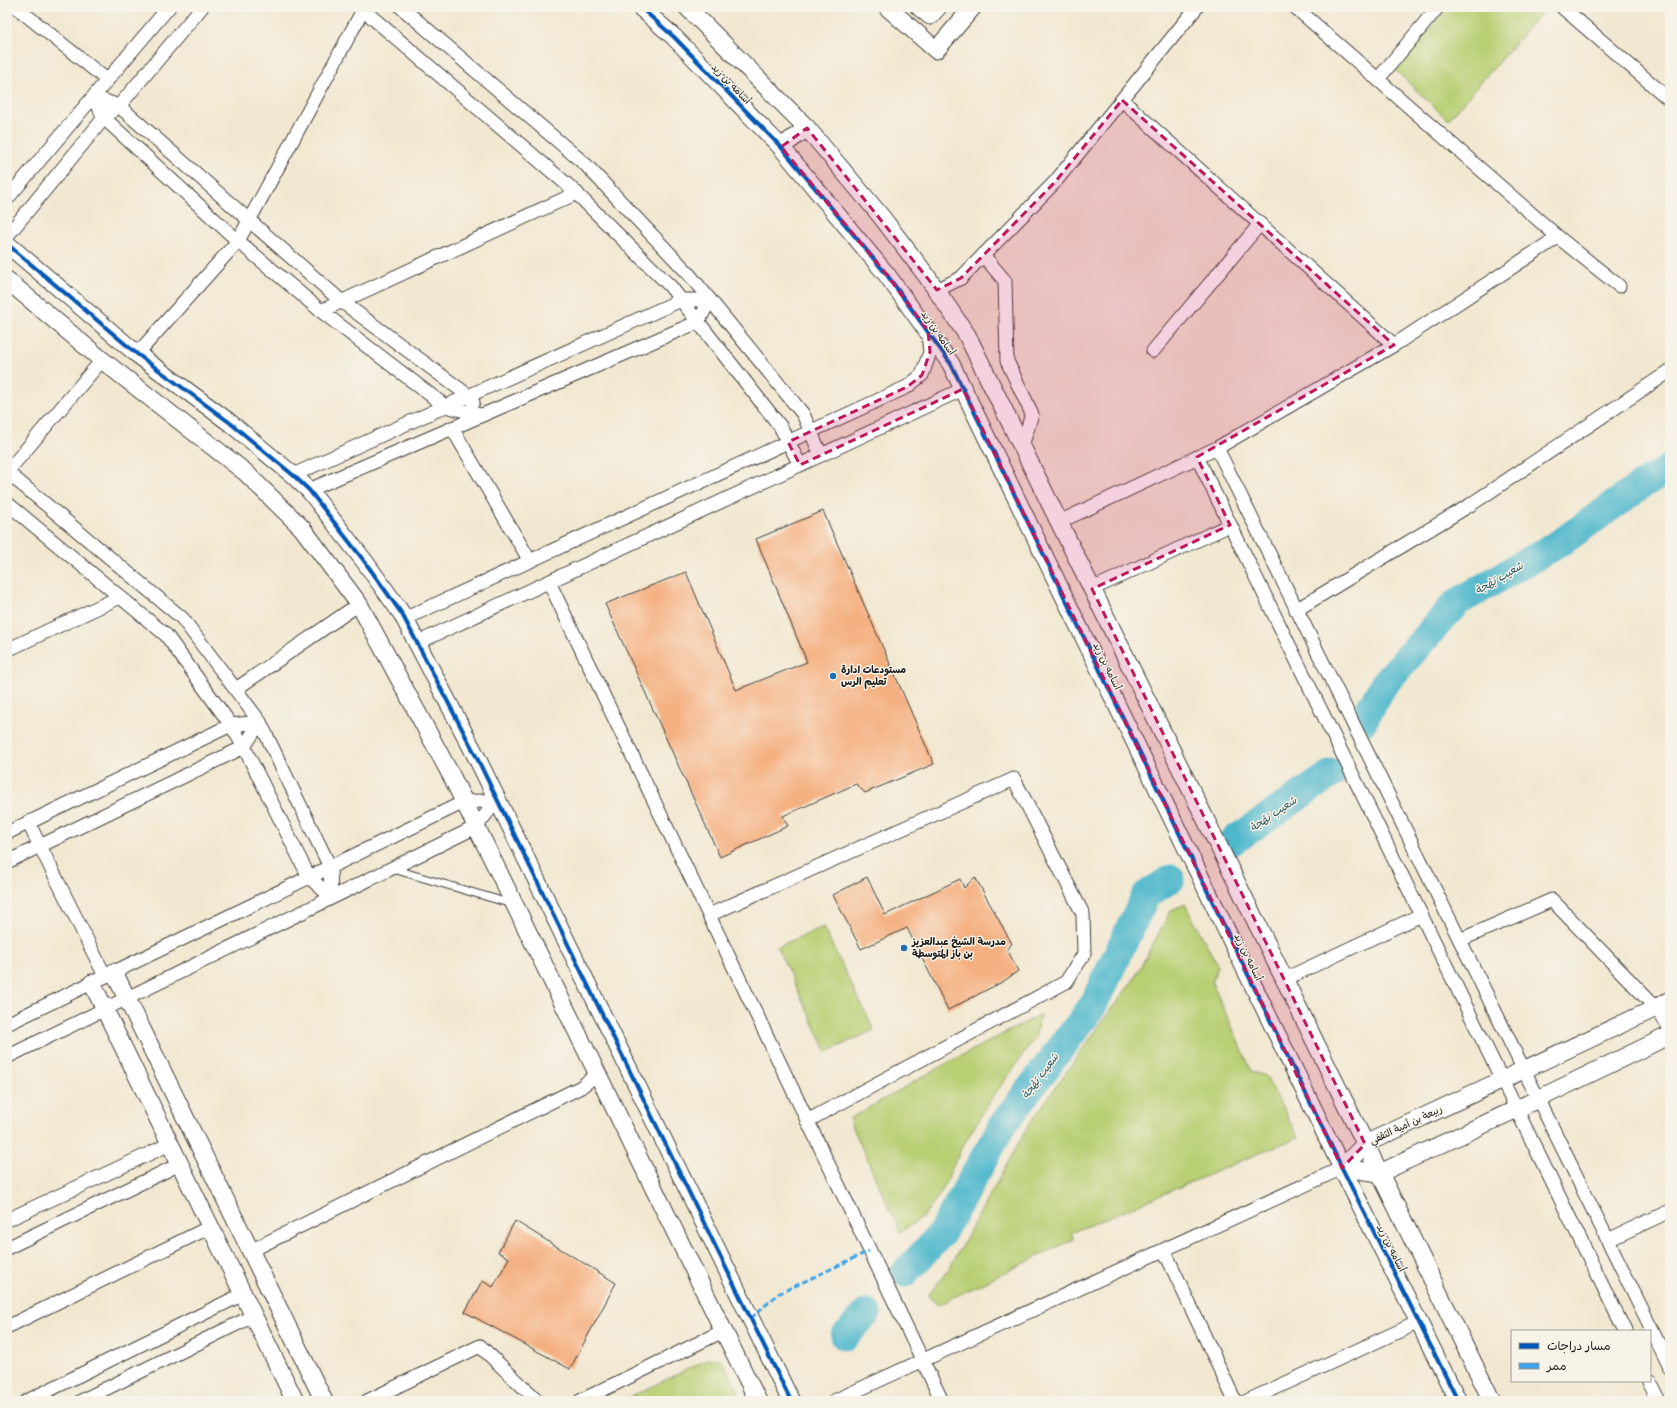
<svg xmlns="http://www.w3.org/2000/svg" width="1677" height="1408" font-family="'Balsamiq Sans','Playpen Sans Arabic',sans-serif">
	<rect width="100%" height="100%" fill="#f7f3e8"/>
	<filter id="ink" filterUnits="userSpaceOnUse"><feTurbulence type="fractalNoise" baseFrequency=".025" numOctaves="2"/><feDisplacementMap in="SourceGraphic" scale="8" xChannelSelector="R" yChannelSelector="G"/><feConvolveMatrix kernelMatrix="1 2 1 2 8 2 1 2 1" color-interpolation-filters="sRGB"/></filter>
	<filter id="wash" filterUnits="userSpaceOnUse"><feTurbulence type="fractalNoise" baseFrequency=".012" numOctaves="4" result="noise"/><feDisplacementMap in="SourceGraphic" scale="16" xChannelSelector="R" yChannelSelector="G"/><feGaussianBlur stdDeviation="0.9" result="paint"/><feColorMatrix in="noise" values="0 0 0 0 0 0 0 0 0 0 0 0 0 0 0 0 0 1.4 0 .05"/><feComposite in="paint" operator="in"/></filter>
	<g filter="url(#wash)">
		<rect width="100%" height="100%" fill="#f2e8d1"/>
		<g fill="#b8cf73" stroke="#6a7648">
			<path d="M1447,7H1537L1543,11L1448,120L1395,70Z"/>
			<path d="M1185,904L1218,966L1212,982L1252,1072L1266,1076L1298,1137L1071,1233L1074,1239L938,1305L928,1296L950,1267L1028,1126L1104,1019L1134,979L1171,910Z"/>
			<path d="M823,927L874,1030L827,1052L777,947Z"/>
			<path d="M1040,1015L1035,1038L990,1101L961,1149L941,1193L922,1218L900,1232L849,1119L949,1062Z"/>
			<path d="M708,1359H719L725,1365L739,1392L718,1401H622Z"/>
		</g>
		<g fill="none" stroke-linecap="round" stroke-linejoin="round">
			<g stroke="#4eb7cc" stroke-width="29">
				<path d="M1362,723L1384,684L1456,603L1563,541L1643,484L1670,468"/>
				<path d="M1233,841L1333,773"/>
				<path d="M905,1273L941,1234L1004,1123L1092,1007L1146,895L1171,879"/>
				<path d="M845,1336L867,1313"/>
			</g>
		</g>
		<g id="blocks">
			<g fill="#f5b081">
				<path d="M823,511L934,764L865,793L856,784L783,816L788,826L720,857L605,604L686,572L736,690L807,662L756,539Z"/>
				<path d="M867,877L885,915L960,879L964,888L975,877L1012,944L1007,949L1018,971L1004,981L948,1010L907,928L861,949L833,895Z"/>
				<path d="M515,1221L616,1283L570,1369L465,1312L482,1281L493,1287L509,1258L498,1252Z"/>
			</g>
		</g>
	</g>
	<g filter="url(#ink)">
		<use href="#blocks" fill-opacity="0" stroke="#3c3b37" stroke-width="1"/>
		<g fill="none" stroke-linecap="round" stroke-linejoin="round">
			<g stroke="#3c3b37" stroke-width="9">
				<path id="service" d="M393,869L512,904"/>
			</g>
			<g stroke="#3c3b37" stroke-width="15">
				<g id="minor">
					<path d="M16,7L107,80"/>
					<path d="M360,7L570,187L670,286L780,426L800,465"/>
					<path d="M401,7L586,165L688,273L803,414L821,455"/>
					<path d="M1295,7L1558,237L1619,286"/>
					<path d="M1562,7L1670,100"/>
					<path d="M1378,79L1438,7"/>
					<path d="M94,97L104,118L238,241L321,311L445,406L481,415"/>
					<path d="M94,97L119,106L341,301L469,396L473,402"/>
					<path d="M1122,100L1394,345"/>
					<path d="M7,199L169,7"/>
					<path d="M7,236L104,118L119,106L202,7"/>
					<path d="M983,255L1005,281L1007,361L1032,414L1022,446"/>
					<path d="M937,290L961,278L1055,182L1197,7"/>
					<path d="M321,311L577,193"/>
					<path d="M1153,351L1260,224"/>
					<path d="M137,354L238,241L363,10"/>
					<path d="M452,428L530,561"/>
					<path d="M1217,448L1670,1366"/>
					<path d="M1197,457L1625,1331"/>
					<path d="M7,472L182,618L260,722L330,867L331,897"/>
					<path d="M7,472L102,360"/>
					<path d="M293,475L681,300H710L698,322L309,490"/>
					<path d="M7,503L166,635L231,725L244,747L309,877L331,897"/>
					<path d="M1059,522L1217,448L1394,345L1558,237"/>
					<path d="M549,582L942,1401"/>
					<path d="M1092,589L1230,525"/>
					<path d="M1296,610L1470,505L1670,371"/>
					<path d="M404,619L907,387L922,375L930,352L928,333"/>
					<path d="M417,643L963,389"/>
					<path d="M7,650L120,597"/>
					<path d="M236,689L359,604"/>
					<path d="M28,822L105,976"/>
					<path d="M7,833L231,725L260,722L244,747L7,862"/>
					<path d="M709,915L1014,779L1083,914L1084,954L1066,982L807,1121"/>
					<path d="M1460,940L1552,900L1656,1008L1670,1028"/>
					<path d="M1285,979L1421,915"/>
					<path d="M7,1024L464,802L497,800L476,827L7,1057"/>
					<path d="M7,1220L170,1144"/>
					<path d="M1608,1240L1670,1211"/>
					<path d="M7,1248L180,1164"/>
					<path d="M1164,1250L1235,1401"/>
					<path d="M250,1251L581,1087L597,1074"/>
					<path d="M7,1327L210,1227"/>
					<path d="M1649,1381L1659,1401"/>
					<path d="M27,1401L243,1294"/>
					<path d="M81,1401L253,1316"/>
					<path d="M367,1401L480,1346L538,1401"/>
					<path d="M580,1401L723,1331"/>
					<path d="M834,1401L1342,1168"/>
					<path d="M1247,1401L1419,1322"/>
				</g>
			</g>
			<g stroke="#3c3b37" stroke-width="19">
				<g id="tertiary">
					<path d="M640,7L674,37L781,147L887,275L951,364L1342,1168L1458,1401"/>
					<path d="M687,7L807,128L880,215L926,275L967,335L1492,1401"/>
					<path d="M887,7L936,50L973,7"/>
					<path d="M919,7L930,16L938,7"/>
					<path d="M781,147L807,128"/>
					<path d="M7,244L137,354L229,422L293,475L309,490L365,562L402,614L475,754L791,1401"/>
					<path d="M7,280L102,360L245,472L302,528L359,604L452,777L758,1401"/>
					<path d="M114,972L324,1401"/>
					<path d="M92,983L295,1401"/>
					<path d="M1342,1168L1365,1144L1656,1008L1670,1000"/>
					<path d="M1342,1168L1380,1173L1538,1099L1670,1035"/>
				</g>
			</g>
			<use href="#service" stroke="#fff" stroke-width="7"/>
			<use href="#minor" stroke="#fff" stroke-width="13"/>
			<use href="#tertiary" stroke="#fff" stroke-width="17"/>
			<path stroke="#3da2ea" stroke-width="3" stroke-dasharray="6 3" stroke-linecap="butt" d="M751,1318L778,1294L869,1251"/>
			<g stroke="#f7f3e8" stroke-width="6">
				<g id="cycleway">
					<path d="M640,7L674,37L781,147L887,275L951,364L1342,1168L1458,1401"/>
					<path d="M7,244L137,354L229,422L293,475L309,490L365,562L402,614L475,754L791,1401"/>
				</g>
			</g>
			<use href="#cycleway" stroke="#0057b8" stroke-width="4"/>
		</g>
	</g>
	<path fill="#c2185b" fill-opacity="0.2" stroke="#c2185b" stroke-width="3" stroke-dasharray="8 5" stroke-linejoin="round" d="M1122,100L1394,345L1197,457L1230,525L1092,589L1365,1144L1342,1168L963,389L800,465L788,442L907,387L922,375L930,352L928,331L887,275L781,147L807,128L937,290L961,278L1055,182Z"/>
	<g fill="#1f6fb2" stroke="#f7f3e8" stroke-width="1.5">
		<circle cx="833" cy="676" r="4"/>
		<circle cx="904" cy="948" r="4"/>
	</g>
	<g text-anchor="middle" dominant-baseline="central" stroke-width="3" stroke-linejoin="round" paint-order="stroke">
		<g font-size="10" fill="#1c1c1c" stroke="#f7f3e8">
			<text transform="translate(731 84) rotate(46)">أسامه بن زيد</text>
			<text transform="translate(938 333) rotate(55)">أسامه بن زيد</text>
			<text transform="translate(1107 666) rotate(64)">أسامه بن زيد</text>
			<text transform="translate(1248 957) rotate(64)">أسامه بن زيد</text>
			<text transform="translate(1406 1125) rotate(-25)">ربيعة بن أمية الثقفي</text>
			<text transform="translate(1391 1248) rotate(63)">أسامه بن زيد</text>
		</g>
		<g font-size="10" font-weight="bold" fill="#1c1c1c" stroke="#f7f3e8" text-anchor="start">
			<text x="841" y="670">مستودعات ادارة<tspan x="841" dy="12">تعليم الرس</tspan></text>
			<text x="912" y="942">مدرسة الشيخ عبدالعزيز<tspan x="912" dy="12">بن باز المتوسطة</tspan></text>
		</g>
		<g font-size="11" font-style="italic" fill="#305a62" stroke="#f7f3e8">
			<text transform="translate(1499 578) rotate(-30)">شعيب بَهْجة</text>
			<text transform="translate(1273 814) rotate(-34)">شعيب بَهْجة</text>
			<text transform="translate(1040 1076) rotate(-53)">شعيب بَهْجة</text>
		</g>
	</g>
	<rect width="1677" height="1408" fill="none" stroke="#f7f3e8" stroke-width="24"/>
	<rect x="1511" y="1330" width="140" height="52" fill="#f7f3e8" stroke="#9f9d96"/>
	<rect x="1519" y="1343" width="20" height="6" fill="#0057b8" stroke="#9f9d96"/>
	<text x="1547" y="1350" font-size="12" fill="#1c1c1c">مسار دراجات</text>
	<rect x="1519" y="1363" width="20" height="6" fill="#3da2ea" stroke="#9f9d96"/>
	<text x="1547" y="1370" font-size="12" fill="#1c1c1c">ممر</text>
</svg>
